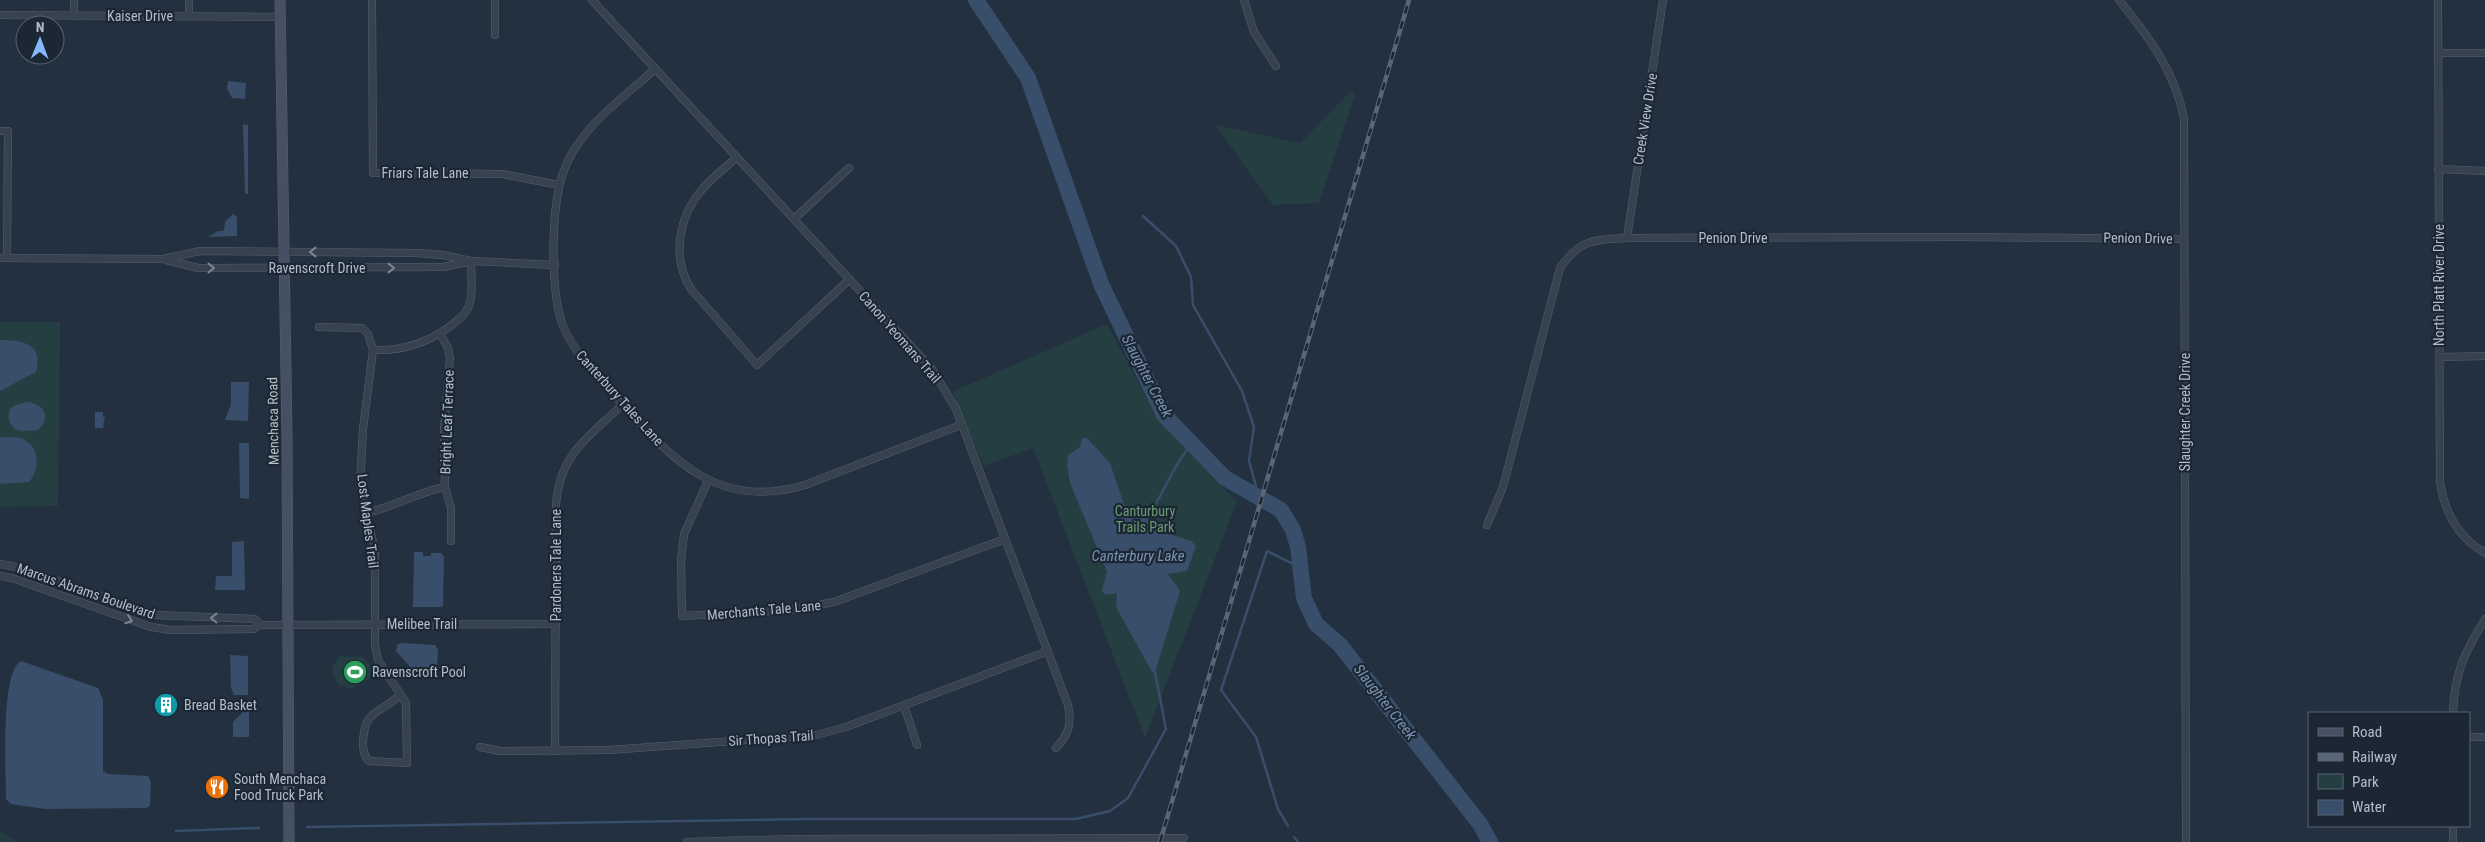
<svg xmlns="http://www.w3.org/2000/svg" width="2485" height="842" font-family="'Roboto Condensed',sans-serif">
	<rect width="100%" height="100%" fill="#233040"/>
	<g fill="#253e41">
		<path d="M1350,92L1355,94L1319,203L1273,205L1215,125L1300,143Z"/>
		<path d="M0,322H60L58,506L0,507Z"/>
		<path d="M1107,324L1158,419L1237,502L1145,738L1033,448L984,466L952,392Z"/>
		<path d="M339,656L363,657L371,667L370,678L351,689L339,685L332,674L333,666Z"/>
		<path d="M0,831L17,842H0Z"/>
	</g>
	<g fill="#384e6a">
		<path d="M228,81L246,83L245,99L232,98L227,89Z"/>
		<path d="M243,124L248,125V194H245Z"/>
		<path d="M233,214L237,217V236L208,237L218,231H224L225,222Z"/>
		<path d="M0,340C22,340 44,343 36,372L0,391Z"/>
		<path d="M231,382H249L248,421L225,420L231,404Z"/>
		<path d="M26,402C43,403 53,417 38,430C32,430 23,432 17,430C8,426 5,411 14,406C17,404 22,403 26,402Z"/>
		<path d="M95,412H103V417H105L103,428H95Z"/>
		<path d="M0,437C6,438 14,437 20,438C40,444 41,469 29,482L0,484Z"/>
		<path d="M1082,438H1087L1110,463L1124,504L1130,510L1162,525L1163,532L1191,541L1196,546L1187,571L1168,574L1180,591L1156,669L1152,672L1116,607L1117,593L1105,595L1102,590L1107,572L1070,483L1067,466L1068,455L1080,447Z"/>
		<path d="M239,443H249V499L240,498Z"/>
		<path d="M244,541L245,590H215L216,576H232V542Z"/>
		<path d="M414,552H423V556H431V553H441L444,556L443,606L441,607H413Z"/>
		<path d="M401,643L435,645L438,650L437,668L432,670L412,669L396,651L397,645Z"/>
		<path d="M230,655L248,656V695H234L231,688Z"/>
		<path d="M21,661L98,688L103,700V771L108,774L148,776L151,782L150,806L146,808L45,809L11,804L6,799C6,774 0,672 21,661Z"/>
		<path d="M243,712H249V737H233V722Z"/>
	</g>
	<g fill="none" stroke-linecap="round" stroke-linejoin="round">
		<g stroke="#384e6a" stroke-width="2.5">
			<path d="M1143,216L1176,246L1191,277L1193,305L1242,391L1254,427L1249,461L1259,497"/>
			<path d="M1151,513L1175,468L1191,443"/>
			<path d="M1288,826L1278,809L1256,737L1221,690L1267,551L1299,567"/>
			<path d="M307,827L809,819H1076L1110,811L1128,798L1166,729L1154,667"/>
			<path d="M176,831L259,828"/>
			<path d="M1294,837L1298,842"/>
		</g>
		<path stroke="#384e6a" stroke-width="16" d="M976,0L1028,78L1101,284L1164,415L1225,478L1281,510L1293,530L1298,547L1304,598L1316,624L1340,645L1480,824L1490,842"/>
		<g stroke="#55606d" stroke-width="8">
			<g id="minor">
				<path d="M372,0L373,173L502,174L559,185"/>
				<path d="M592,0L932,369L956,409L1068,705C1072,724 1069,734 1056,748"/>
				<path d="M1244,0L1254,32L1276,66"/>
				<path d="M2119,0C2148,36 2175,71 2184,118L2186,842"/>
				<path d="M2438,0L2440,481C2444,512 2458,537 2485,553"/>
				<path d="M0,15L280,17"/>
				<path d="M74,16V0"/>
				<path d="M189,16V0"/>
				<path d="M495,35V0"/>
				<path d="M2438,53H2485"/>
				<path d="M655,69C621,100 576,130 562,176C551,212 550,291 563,326C575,354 597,376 617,398C672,459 716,511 805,485L961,425"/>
				<path d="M0,131H8L7,258"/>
				<path d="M736,158C724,169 710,179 700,192C678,219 672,259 691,289L757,365L850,279"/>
				<path d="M2438,169L2485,171"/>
				<path d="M794,219L849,168"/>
				<path d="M1627,238L1663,0"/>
				<path d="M0,258L163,259L200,251L417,253L443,255L471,261L555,265"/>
				<path d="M166,260L198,268L443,267L468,262"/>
				<path d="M319,327L362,328L368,334L373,350L363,429L360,483L375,551V645L378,660L406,703L407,763L369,761C364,756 363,751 363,744C364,709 377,716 400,695"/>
				<path d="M440,334L448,348L450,358L444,430L445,487L451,508V541"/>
				<path d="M373,350C402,351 426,344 449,327C457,321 464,316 468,308C474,294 471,276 471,261"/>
				<path d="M2440,357L2485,356"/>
				<path d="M708,481L684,534L681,561L682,616L792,610L834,602L1005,539"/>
				<path d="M366,513C394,507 418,492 445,487"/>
				<path d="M1487,525L1503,487L1560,268C1580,239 1594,240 1627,238L1965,237L2184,239"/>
				<path d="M0,564L21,568L156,615L255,619L260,625"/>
				<path d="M0,576L12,578L151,627L171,630L254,629L260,625L556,624"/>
				<path d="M904,705L917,745"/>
				<path d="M2453,713C2454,674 2465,651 2485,619"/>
				<path d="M2469,737H2485"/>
				<path d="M480,747L500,751L609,750L816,735L846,727L1048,651"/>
				<path d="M555,751L556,504C560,453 589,437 623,404"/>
				<path d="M687,842L795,839L1184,838"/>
				<path d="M2453,842V826"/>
			</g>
		</g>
		<g stroke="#55606d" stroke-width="11">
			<path id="secondary" d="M280,0L287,436L289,842"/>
		</g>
		<use href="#minor" stroke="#37424f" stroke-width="7"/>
		<use href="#secondary" stroke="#455163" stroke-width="10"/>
		<g stroke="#596677" stroke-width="4.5">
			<path id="rail" d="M1160,842L1409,0"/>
		</g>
		<use href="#rail" stroke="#1c2734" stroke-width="2.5" stroke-dasharray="8" stroke-linecap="butt"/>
	</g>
	<defs><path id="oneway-chevron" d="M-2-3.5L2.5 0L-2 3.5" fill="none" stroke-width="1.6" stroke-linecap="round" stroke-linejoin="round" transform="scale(1.25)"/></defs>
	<g stroke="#7c8693">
		<use href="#oneway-chevron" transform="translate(313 252) rotate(-180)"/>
		<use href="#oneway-chevron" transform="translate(211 268)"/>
		<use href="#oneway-chevron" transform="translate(391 268)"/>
		<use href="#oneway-chevron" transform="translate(214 618) rotate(-179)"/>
		<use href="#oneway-chevron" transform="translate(129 620) rotate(19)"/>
	</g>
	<defs>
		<g id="stadium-disc" transform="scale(1.25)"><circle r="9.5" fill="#2e9e5b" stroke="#1c2734"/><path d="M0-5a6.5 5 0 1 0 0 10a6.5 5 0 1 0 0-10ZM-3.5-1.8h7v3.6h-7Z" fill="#fff"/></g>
		<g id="building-disc" transform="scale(1.25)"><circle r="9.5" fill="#0f9aa8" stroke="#1c2734"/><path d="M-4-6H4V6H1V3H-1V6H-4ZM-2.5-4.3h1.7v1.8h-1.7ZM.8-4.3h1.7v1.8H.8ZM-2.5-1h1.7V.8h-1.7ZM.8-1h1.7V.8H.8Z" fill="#fff"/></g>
		<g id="restaurant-disc" transform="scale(1.25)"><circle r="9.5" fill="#e8710a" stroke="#1c2734"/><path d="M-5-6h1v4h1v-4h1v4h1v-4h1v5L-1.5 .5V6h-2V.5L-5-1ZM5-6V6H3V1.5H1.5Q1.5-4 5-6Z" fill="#fff"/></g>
	</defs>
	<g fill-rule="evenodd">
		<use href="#stadium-disc" x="355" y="672"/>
		<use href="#building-disc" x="166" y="705"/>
		<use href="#restaurant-disc" x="217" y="787"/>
	</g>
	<g text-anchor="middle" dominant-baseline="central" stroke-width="4.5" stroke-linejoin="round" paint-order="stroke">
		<g font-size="14" fill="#b4bdca" stroke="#1c2734">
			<text x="140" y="16">Kaiser Drive</text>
			<text transform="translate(1645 119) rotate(-81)">Creek View Drive</text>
			<text x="425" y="173">Friars Tale Lane</text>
			<text x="1733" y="238">Penion Drive</text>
			<text transform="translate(2138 238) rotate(1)">Penion Drive</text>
			<text x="317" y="268">Ravenscroft Drive</text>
			<text transform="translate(2439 285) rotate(-90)">North Platt River Drive</text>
			<text transform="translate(900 337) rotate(49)">Canon Yeomans Trail</text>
			<text transform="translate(620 398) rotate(48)">Canterbury Tales Lane</text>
			<text transform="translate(2185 412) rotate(-90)">Slaughter Creek Drive</text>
			<text transform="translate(273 421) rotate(-91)">Menchaca Road</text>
			<text transform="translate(447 422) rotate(-88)">Bright Leaf Terrace</text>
			<text transform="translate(368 521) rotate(83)">Lost Maples Trail</text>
			<text transform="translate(556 565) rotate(-90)">Pardoners Tale Lane</text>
			<text transform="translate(86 591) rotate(19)">Marcus Abrams Boulevard</text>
			<text transform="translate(764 610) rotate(-5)">Merchants Tale Lane</text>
			<text x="422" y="624">Melibee Trail</text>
			<text transform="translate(771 738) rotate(-4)">Sir Thopas Trail</text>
		</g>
		<g font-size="14" fill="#699c74" stroke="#1c2734">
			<text x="1145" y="511">Canturbury<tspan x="1145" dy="16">Trails Park</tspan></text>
		</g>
		<g font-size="14" fill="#b4bdca" stroke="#1c2734" text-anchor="start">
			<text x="372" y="672">Ravenscroft Pool</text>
			<text x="184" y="705">Bread Basket</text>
			<text x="234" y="779">South Menchaca<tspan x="234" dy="16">Food Truck Park</tspan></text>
		</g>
		<g font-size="15" font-style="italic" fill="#7a94b3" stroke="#1c2734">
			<text transform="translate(1147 376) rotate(62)">Slaughter Creek</text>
			<text x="1138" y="556">Canterbury Lake</text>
			<text transform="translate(1385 702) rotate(52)">Slaughter Creek</text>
		</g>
	</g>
	<rect x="2308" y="712" width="162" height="115" fill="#1c2734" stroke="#596370"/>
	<rect x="2318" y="728" width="25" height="8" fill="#455163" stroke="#596370"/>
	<text x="2352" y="737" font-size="15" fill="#b4bdca">Road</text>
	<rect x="2318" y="753" width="25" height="8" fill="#596677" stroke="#596370"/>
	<text x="2352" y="762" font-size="15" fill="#b4bdca">Railway</text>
	<rect x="2318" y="774" width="25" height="15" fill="#253e41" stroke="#596370"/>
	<text x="2352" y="787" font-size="15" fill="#b4bdca">Park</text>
	<rect x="2318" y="800" width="25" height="15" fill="#384e6a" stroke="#596370"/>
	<text x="2352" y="812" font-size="15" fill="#b4bdca">Water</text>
	<g transform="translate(40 40) rotate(1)"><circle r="24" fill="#1c2734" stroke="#596370"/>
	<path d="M0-4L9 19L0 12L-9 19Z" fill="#86b7fd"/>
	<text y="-8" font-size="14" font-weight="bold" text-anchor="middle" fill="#b4bdca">N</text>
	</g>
</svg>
